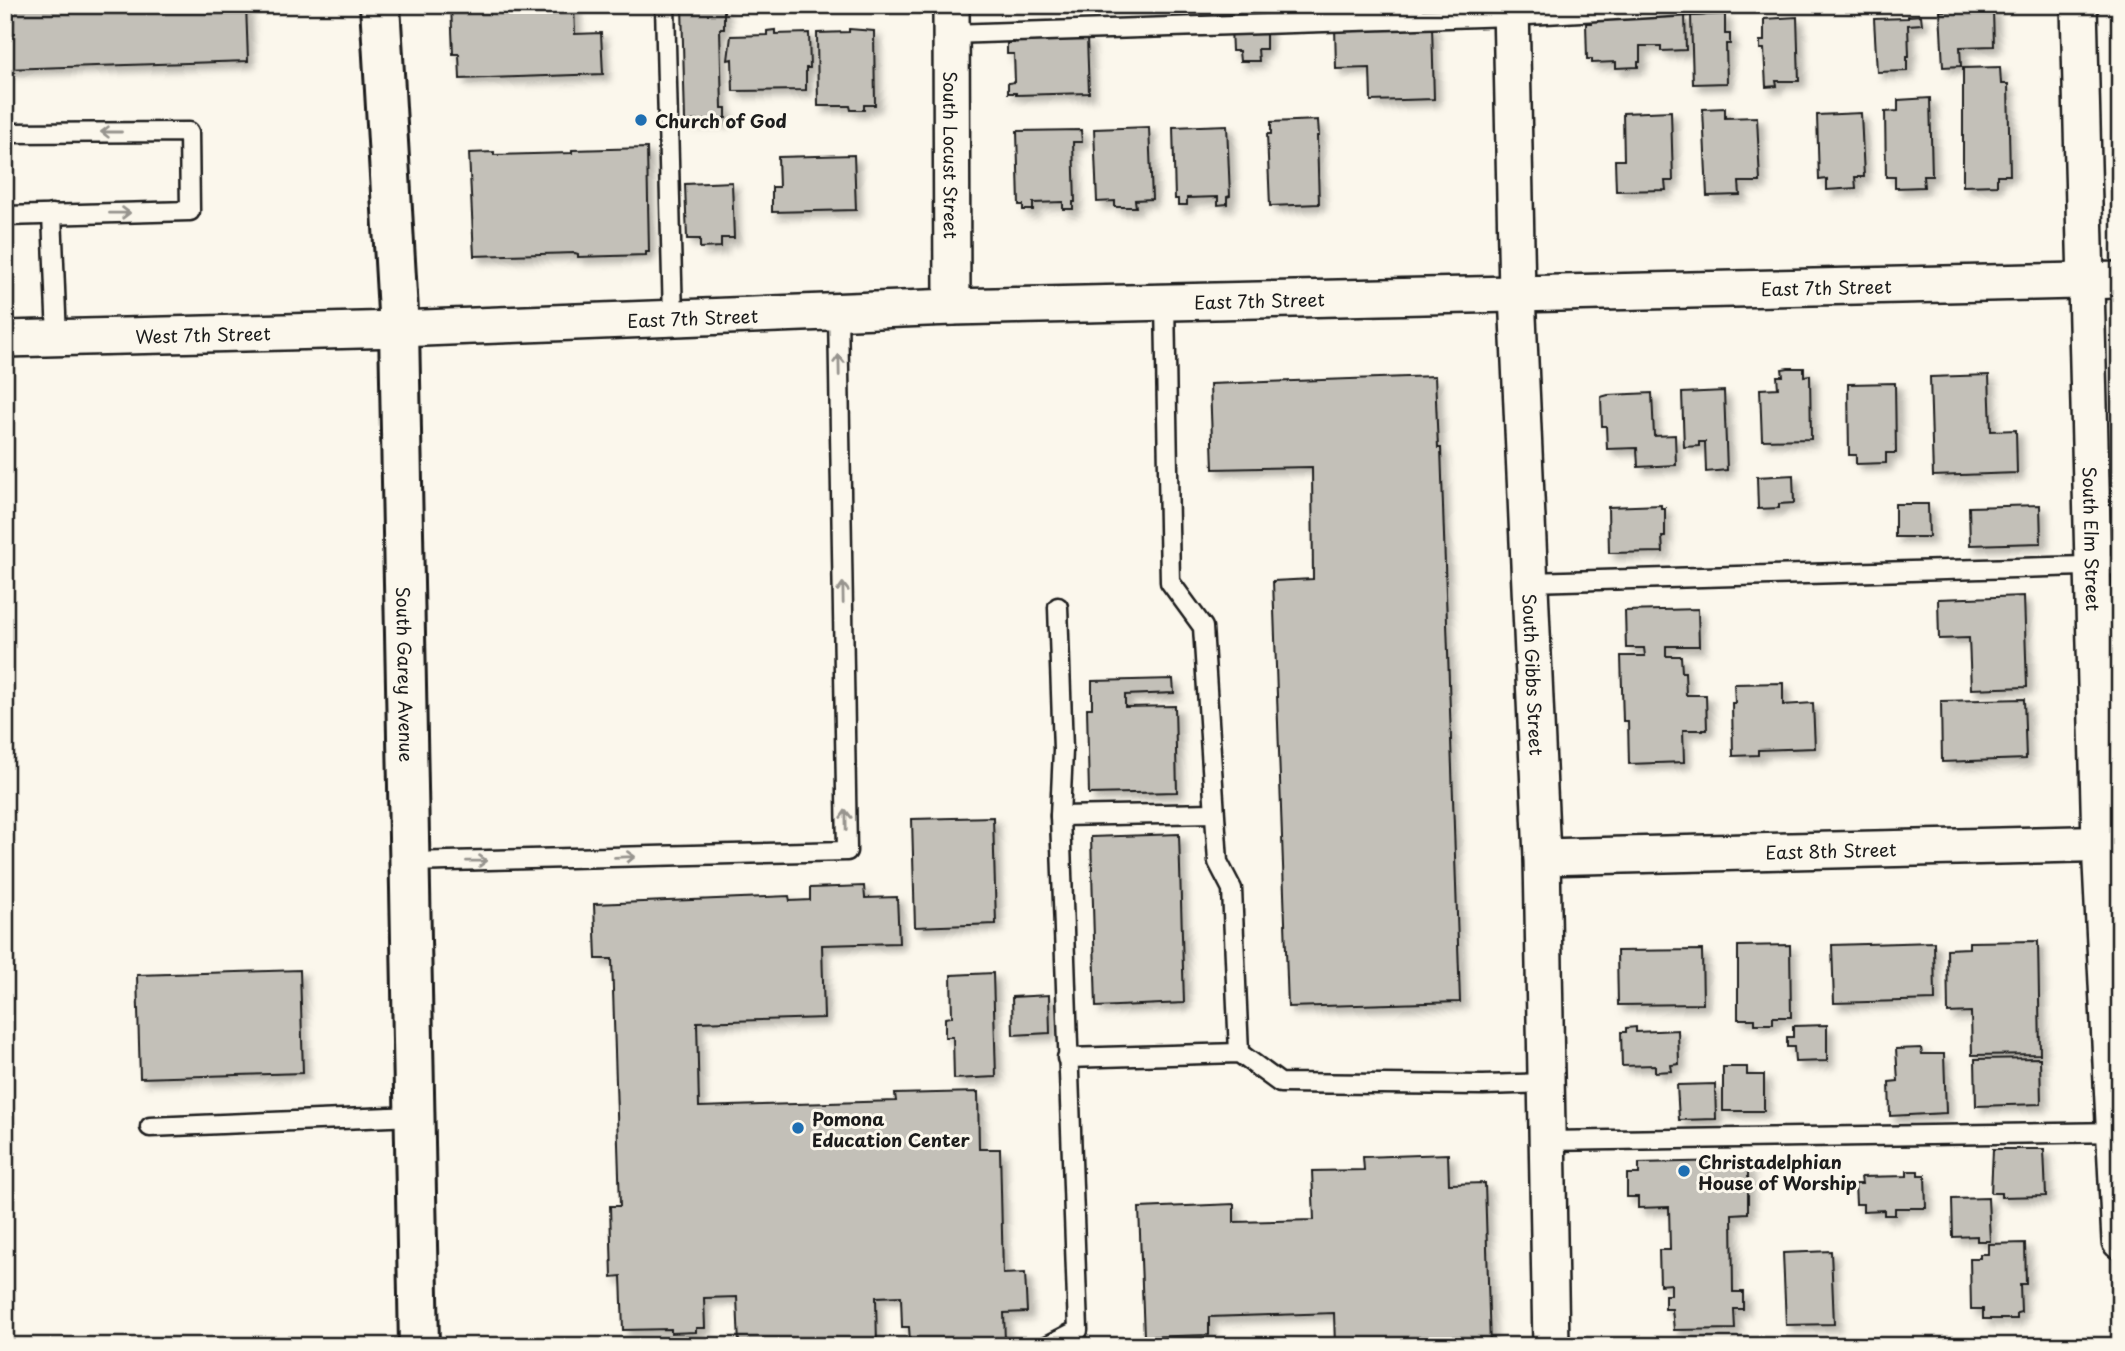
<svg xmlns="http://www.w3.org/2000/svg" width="2125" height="1351" font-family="'Playpen Sans',sans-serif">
	<defs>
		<filter id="shadow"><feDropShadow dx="6" dy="6" stdDeviation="3.5" flood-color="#0004"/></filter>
	</defs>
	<rect width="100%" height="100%" fill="#fbf7ec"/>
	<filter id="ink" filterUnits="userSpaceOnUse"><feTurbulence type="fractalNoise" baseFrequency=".0143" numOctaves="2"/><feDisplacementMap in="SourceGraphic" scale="14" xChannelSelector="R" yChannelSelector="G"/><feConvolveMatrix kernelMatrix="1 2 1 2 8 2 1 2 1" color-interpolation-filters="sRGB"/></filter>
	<g filter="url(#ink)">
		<g fill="#c3c0b8" stroke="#1c1c1c" stroke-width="2" filter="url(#shadow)">
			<path d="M5,5H246L248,61L5,69Z"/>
			<path d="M451,5H574L575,34L601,33L603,74L460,79L459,54H453Z"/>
			<path d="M682,5H720V9H724V29H720L722,108H726V118H723V120L685,121Z"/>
			<path d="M1993,9L1994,46L1960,47L1961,66L1943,67L1940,11Z"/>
			<path d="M1725,14V34H1730V44H1726L1727,83L1693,84L1691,16Z"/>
			<path d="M1685,15L1686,50L1661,51V46H1640V62H1638V67L1616,68V62L1592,63V59H1587L1586,23H1591V19Z"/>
			<path d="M1921,15L1922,24L1908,25L1909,56H1907V71L1877,72L1874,19L1908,18V16Z"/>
			<path d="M1797,17L1799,81H1776L1777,86L1766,87L1764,49H1760V41H1764V19Z"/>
			<path d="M1432,25L1434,99L1371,101L1370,68L1336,69L1335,26Z"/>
			<path d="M1266,26V49H1258L1259,61H1240L1239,51H1232L1231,27Z"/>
			<path d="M849,29L874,31L875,105H864V110H851L850,106H818L817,33L849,32Z"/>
			<path d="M775,30V34L809,33L810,68H806V90L733,91L732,59L728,60L731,36L767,35V31Z"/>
			<path d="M1087,38L1089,93L1016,95V93H1008V83L1015,82L1014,54H1007V43H1014L1013,40Z"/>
			<path d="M2000,67L2001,84H2008L2010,175H1997V185L1963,186V68Z"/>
			<path d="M1930,98L1932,176H1923L1924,187L1895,188V177H1886L1885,112L1898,111V100Z"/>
			<path d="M1725,108V118L1757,117L1760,182H1739L1740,195L1707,196L1703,109Z"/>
			<path d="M1671,111L1673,181H1665L1666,190L1616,191L1615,160H1624L1623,113Z"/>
			<path d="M1861,113L1864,177H1855L1856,188L1827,190V179L1819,180L1817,115Z"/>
			<path d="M1318,120L1319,136H1317L1319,204L1270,206L1267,134H1271V122Z"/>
			<path d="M1227,125L1230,196L1227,197V204L1218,205V197L1187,198V205H1178V199H1175L1173,127Z"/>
			<path d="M1149,127L1152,199L1135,200L1136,207H1115V201L1097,202L1094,129Z"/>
			<path d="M1081,130L1082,142H1073L1075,202H1073V209H1063V202L1033,203V210H1023V205H1019L1017,131Z"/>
			<path d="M647,148L649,252H646V255L578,257V254L575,253L474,256L469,153L494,152V155L572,153V150Z"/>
			<path d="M854,155L856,210L772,212V187H779L778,157Z"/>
			<path d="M732,182L734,238H721V247L700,248V239H687L685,184Z"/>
			<path d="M1788,368H1804V376L1810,375L1811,439L1762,440L1760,389L1778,388L1777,376H1783L1782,369Z"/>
			<path d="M1989,375L1991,431L2016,430L2017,473L1933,476L1930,377Z"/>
			<path d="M1435,376L1438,448H1441L1460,1002L1288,1007L1273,581L1313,579L1312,467L1213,469L1210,384Z"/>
			<path d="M1895,383L1896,453H1886V463L1856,464V455H1849L1848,384Z"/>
			<path d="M1724,391L1727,470L1706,472L1705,442H1699V446L1684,447L1682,393Z"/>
			<path d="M1652,393L1654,436L1675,435L1676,465L1638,467L1637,448L1607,449L1606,426H1602L1601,397L1608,395Z"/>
			<path d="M1793,475L1794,503L1779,504V508L1758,509L1757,477Z"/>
			<path d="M1895,504H1928L1929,537H1895Z"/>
			<path d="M1661,505V508H1665V537H1662L1663,552L1609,553L1608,507Z"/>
			<path d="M2040,505L2041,543L1970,545L1969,507Z"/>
			<path d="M2024,596L2027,687L1971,689L1969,638L1939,639L1938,599Z"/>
			<path d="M1698,609L1699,646H1666V656H1681L1682,672H1685L1686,695H1706L1707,730H1683L1684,762L1629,764L1628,721H1623L1621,656H1645L1644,648H1626L1625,611Z"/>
			<path d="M1173,679L1174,693L1125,695V707L1175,706L1177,792L1089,794L1087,708H1092V681Z"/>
			<path d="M1783,683V705L1813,703L1815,748L1758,750V755L1733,756L1732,703H1735L1734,684Z"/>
			<path d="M2024,699L2026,759L1942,762L1941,701Z"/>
			<path d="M993,817L996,924L915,927L912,819Z"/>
			<path d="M1179,834L1184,1003L1096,1007L1091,837Z"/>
			<path d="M864,886L865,898L897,897L899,943L822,945L824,1018L697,1022L699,1107L896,1101L895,1094L978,1092L979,1149H1000L1003,1274L1025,1273L1027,1312L1004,1313L1005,1341L935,1344V1340L910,1341L909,1327H902L901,1296L876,1297L877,1346H739L737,1297L704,1298L705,1328H696V1332L671,1333V1329L623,1330L621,1276L612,1277L610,1206H620L612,959H596L594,904L789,896L790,901L810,900V888Z"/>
			<path d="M2038,941L2040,1054L1972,1055L1971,1012L1948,1013L1947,949L1969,948V942Z"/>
			<path d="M1934,942L1935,1000L1834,1003L1832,945Z"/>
			<path d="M1790,945L1791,1017H1773V1024H1755V1019H1738V946Z"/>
			<path d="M1702,950L1703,1004L1618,1005L1617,951Z"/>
			<path d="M300,970L303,1073L140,1078L137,975Z"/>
			<path d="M993,973L996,1077L954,1079L953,1037H945V1018L952,1017L951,975Z"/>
			<path d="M1049,995L1050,1033L1013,1035L1012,997Z"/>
			<path d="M1827,1025V1061L1795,1062L1794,1047H1787V1037H1793V1026Z"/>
			<path d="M1636,1027V1032L1678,1030L1679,1064L1671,1065L1672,1071L1655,1072V1065L1622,1066L1621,1032H1626V1028Z"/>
			<path d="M1921,1048L1922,1054H1944L1946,1113L1890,1116L1889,1082L1898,1081L1896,1049Z"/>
			<path d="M2040,1058L2041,1104L1976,1106L1975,1059Z"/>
			<path d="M1723,1067H1747V1075H1764V1111H1723Z"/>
			<path d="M1715,1084L1716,1119L1679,1120L1677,1085Z"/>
			<path d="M1993,1149H2044L2046,1196L2001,1197V1193H1991Z"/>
			<path d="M1448,1154L1449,1184L1485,1183L1490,1346H1335L1334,1313L1209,1317V1335L1144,1337L1139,1208L1234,1204V1222L1314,1220L1312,1171L1364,1170L1363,1157Z"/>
			<path d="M1727,1161V1166H1748V1213L1732,1214L1733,1292H1743V1309H1734L1735,1329L1674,1330L1672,1309H1665V1295H1671V1284L1660,1285L1659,1250H1670L1669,1207L1638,1208V1197H1627V1174H1639V1163Z"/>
			<path d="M1907,1171H1918V1175H1925L1926,1208H1895V1215H1884V1210L1863,1211V1204H1856L1855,1184H1862L1861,1177L1907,1176Z"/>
			<path d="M1988,1198L1990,1241H1977V1236L1953,1237L1952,1199Z"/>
			<path d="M2025,1243L2026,1284H2020L2021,1312L2017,1313V1319H1983V1309H1971L1970,1258H1980V1254H1988V1244Z"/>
			<path d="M1831,1251L1834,1324L1786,1325L1783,1253Z"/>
		</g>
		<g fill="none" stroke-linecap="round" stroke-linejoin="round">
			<g stroke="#1c1c1c" stroke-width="23">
				<g id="service">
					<path d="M665,5L673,318"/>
					<path d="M951,34L1511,16L1702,5"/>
					<path d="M5,133L189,132L190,211L5,216"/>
					<path d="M52,214L57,338"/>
					<path d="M1165,302L1170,582L1203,627L1218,862L1232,889L1239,1053"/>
					<path d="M1530,582L2120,565"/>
					<path d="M1060,816L1214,813"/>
					<path d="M409,862L847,851L838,311"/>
					<path d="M1067,1058L1239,1053L1280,1083L1483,1085L1546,1083"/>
					<path d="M150,1127L414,1116"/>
					<path d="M1547,1141L2120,1132"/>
					<path d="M1047,1346L1078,1330L1060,816L1063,750L1058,607"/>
				</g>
			</g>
			<g stroke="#1c1c1c" stroke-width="40">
				<g id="minor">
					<path id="s1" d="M951,5L952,307"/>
					<path id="s2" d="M1511,5L1517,294L1542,857L1551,1346"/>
					<path id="s3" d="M2079,5L2100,844L2120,1241"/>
					<path id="s4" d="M5,339L399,329L952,307L2120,280"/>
					<path id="s5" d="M1542,857L2120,843"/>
				</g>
			</g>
			<g stroke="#1c1c1c" stroke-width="44">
				<g id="primary">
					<path id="s6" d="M380,5L399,329L419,1346"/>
				</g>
			</g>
			<use href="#service" stroke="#fbf7ec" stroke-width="18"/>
			<use href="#minor" stroke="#fbf7ec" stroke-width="35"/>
			<use href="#primary" stroke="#fbf7ec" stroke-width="38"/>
		</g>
		<defs><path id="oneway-shaft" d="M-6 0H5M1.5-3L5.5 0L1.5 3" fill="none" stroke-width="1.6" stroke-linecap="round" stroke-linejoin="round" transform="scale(1.75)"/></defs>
		<g stroke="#97948e">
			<use href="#oneway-shaft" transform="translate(111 132) rotate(180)"/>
			<use href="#oneway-shaft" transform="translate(120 213) rotate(-1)"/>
			<use href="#oneway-shaft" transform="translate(839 365) rotate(-91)"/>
			<use href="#oneway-shaft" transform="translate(843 593) rotate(-91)"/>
			<use href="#oneway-shaft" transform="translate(846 820) rotate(-91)"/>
			<use href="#oneway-shaft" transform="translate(625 857) rotate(-2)"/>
			<use href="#oneway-shaft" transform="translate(477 861) rotate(-1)"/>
		</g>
	</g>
	<g fill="#1f6fb2" stroke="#fbf7ec" stroke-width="2.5">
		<circle cx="641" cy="120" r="7"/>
		<circle cx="798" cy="1128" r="7"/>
		<circle cx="1684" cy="1171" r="7"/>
	</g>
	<g text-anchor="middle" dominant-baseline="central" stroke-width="6" stroke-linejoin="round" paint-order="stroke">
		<g font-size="18" font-weight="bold" fill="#1c1c1c" stroke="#fbf7ec" text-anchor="start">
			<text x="655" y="120">Church of God</text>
			<text x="812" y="1118">Pomona<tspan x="812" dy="21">Education Center</tspan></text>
			<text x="1698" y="1161">Christadelphian<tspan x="1698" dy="21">House of Worship</tspan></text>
		</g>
		<g font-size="18" fill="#1c1c1c" stroke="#fbf7ec">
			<text stroke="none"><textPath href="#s1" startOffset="150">South Locust Street</textPath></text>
			<text stroke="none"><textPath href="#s4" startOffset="1822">East 7th Street</textPath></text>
			<text stroke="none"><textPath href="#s4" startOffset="1255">East 7th Street</textPath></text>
			<text stroke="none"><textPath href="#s4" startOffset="688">East 7th Street</textPath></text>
			<text stroke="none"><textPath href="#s4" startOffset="198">West 7th Street</textPath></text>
			<text stroke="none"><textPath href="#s3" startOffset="534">South Elm Street</textPath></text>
			<text stroke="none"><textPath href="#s6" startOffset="670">South Garey Avenue</textPath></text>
			<text stroke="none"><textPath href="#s2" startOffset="670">South Gibbs Street</textPath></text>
			<text stroke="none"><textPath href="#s5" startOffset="289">East 8th Street</textPath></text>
		</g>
	</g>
	<rect width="2125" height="1351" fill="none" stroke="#fbf7ec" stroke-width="28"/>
	<rect x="14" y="14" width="2097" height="1323" fill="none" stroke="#1c1c1c" stroke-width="2.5" filter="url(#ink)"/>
</svg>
